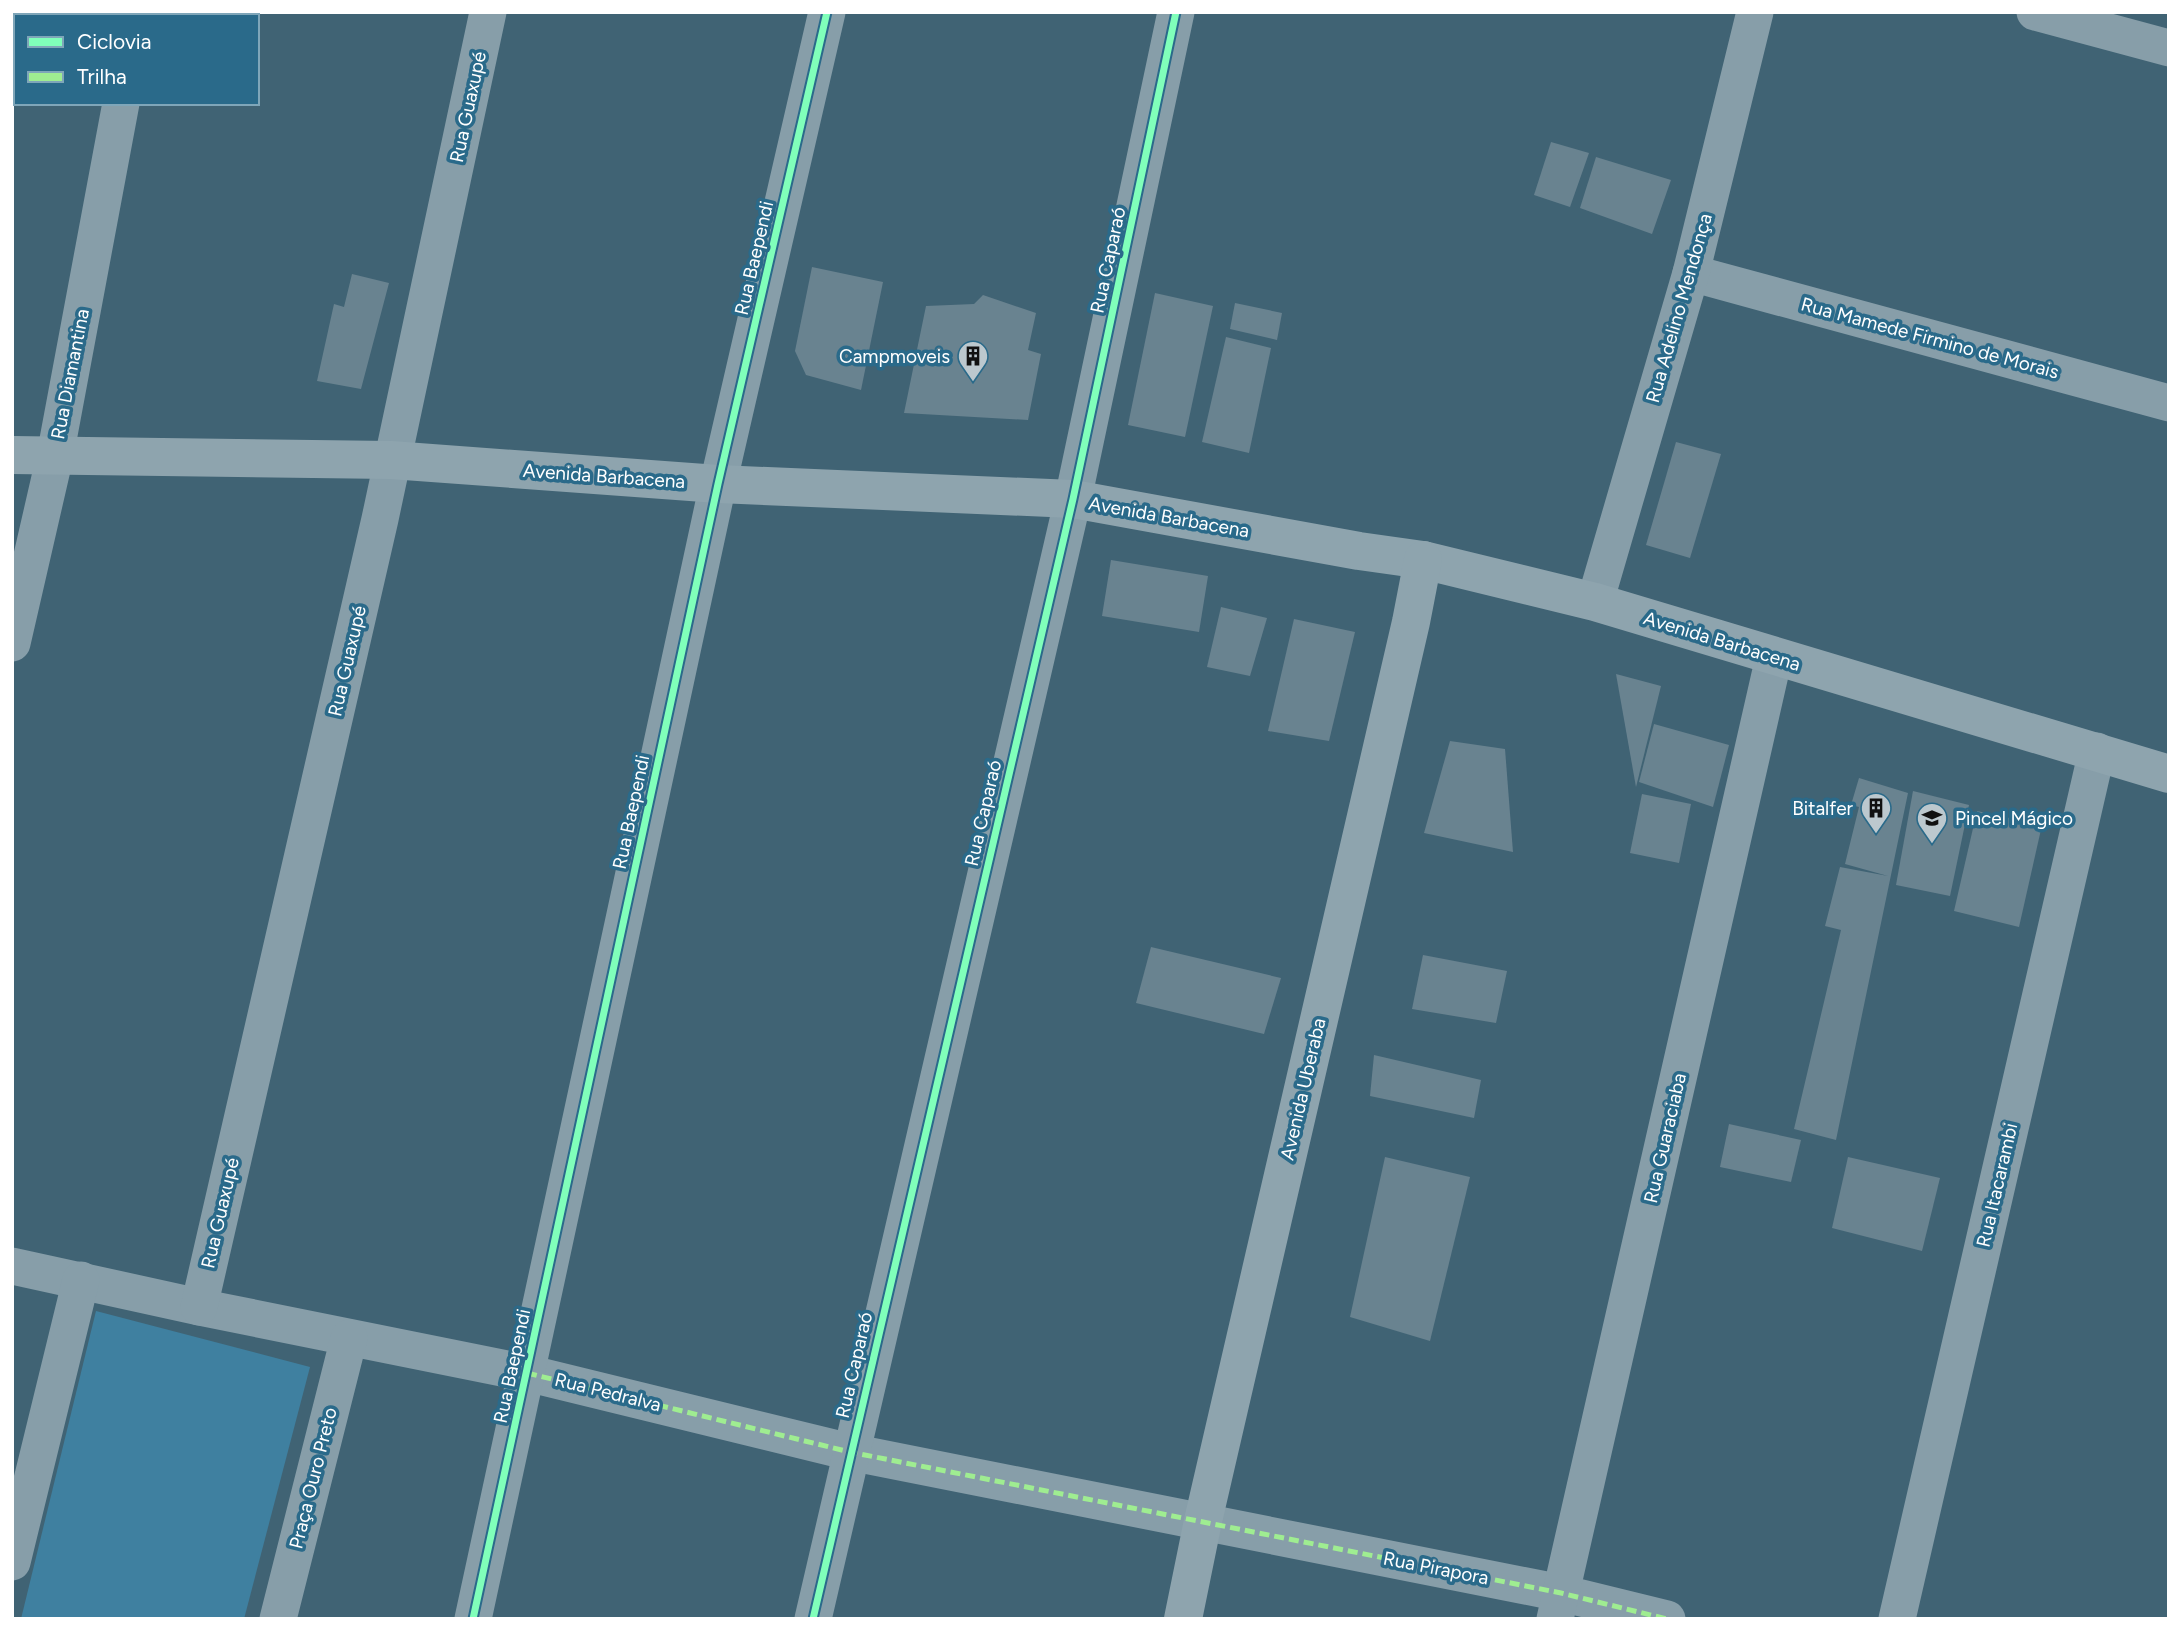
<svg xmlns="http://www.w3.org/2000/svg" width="2181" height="1631" font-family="Figtree,sans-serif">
	<rect width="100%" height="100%" fill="#406374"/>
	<path fill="#3f80a0" d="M96,1311L310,1367L244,1619H21Z"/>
	<g fill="#698390">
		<path d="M1551,142L1589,153L1570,207L1534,195Z"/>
		<path d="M1596,157L1671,180L1652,234L1580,208Z"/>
		<path d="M812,267L883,282L861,390L806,375L795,351Z"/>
		<path d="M352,274L389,283L361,389L317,381L334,304L344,307Z"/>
		<path d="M1155,293L1213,306L1185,437L1128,425Z"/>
		<path d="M983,295L1036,313L1028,350L1041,354L1028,420L904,413L926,306L974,304Z"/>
		<path d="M1235,303L1282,313L1277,340L1230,329Z"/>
		<path d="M1226,337L1271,348L1249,453L1202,442Z"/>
		<path d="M1676,442L1721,454L1690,558L1646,545Z"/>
		<path d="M1111,560L1208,576L1199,632L1102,616Z"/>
		<path d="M1221,607L1267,618L1250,676L1207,667Z"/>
		<path d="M1294,619L1355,632L1329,741L1268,731Z"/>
		<path d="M1616,674L1661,686L1636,787Z"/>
		<path d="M1654,724L1729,745L1713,807L1639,782Z"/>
		<path d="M1450,741L1505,749L1513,852L1424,833Z"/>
		<path d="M1859,778L1908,793L1836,1140L1794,1129L1841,930L1825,926L1840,867L1888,876L1845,864L1859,807L1851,805Z"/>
		<path d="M1913,791L1969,805L1950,896L1896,885Z"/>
		<path d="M1642,794L1691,804L1679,863L1630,853Z"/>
		<path d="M1977,811L2042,825L2019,927L1954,911Z"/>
		<path d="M1151,947L1281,978L1264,1034L1136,1003Z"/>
		<path d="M1423,955L1507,971L1496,1023L1412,1009Z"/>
		<path d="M1374,1055L1481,1080L1474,1118L1370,1096Z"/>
		<path d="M1729,1124L1801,1140L1791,1182L1720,1167Z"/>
		<path d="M1385,1157L1470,1177L1430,1341L1350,1317Z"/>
		<path d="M1848,1157L1940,1178L1922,1251L1832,1228Z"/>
	</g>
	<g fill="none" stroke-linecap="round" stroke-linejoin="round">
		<g stroke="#879ea9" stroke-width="37">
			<path d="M2035,12L2169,48"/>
			<path d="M137,16L138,12"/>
			<path d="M1691,273L2169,403"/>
			<path d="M1595,602L1691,273L1755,12"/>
			<path d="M12,643L55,456L121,103"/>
			<path d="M12,1266L199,1307L527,1373L850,1452L1561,1593L1667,1619"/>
			<path d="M199,1307L380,519L488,12"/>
			<path d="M12,1562L81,1280"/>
			<path d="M278,1619L349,1338"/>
			<path d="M473,1619L718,484L827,12"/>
			<path d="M813,1619L1073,499L1176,12"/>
			<path d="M1555,1619L1774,657"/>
			<path d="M1897,1619L2097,751"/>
		</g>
		<g stroke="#8ea4ae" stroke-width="38">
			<path d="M12,455L391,460L718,484L1073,499L1359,551L1423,560L1595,602L2169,774"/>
			<path d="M1183,1619L1203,1521L1411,622L1423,560"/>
		</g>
		<path stroke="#9fed91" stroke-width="5" stroke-dasharray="10 5" stroke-linecap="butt" d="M527,1373L850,1452L1561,1593L1667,1619"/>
		<g stroke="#2a6a8a" stroke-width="11">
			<g id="cycleway">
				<path d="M473,1619L718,484L827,12"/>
				<path d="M813,1619L1073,499L1176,12"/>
			</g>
		</g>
		<use href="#cycleway" stroke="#80ffba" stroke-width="7"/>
	</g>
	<defs>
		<g id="building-pin" transform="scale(1.575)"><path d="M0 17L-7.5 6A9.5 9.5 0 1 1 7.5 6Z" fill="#bcc8ce" stroke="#2a6a8a"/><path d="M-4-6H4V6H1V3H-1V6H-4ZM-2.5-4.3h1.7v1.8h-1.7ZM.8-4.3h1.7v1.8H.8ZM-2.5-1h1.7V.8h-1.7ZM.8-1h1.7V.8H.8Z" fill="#111"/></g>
		<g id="school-pin" transform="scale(1.575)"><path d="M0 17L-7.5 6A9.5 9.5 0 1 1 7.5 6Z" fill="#bcc8ce" stroke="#2a6a8a"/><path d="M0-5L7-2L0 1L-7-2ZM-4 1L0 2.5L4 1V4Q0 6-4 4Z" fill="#111"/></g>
	</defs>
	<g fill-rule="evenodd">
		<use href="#building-pin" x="973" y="356"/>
		<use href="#building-pin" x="1876" y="808"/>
		<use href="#school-pin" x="1932" y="818"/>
	</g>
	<g text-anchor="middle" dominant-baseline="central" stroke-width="7" stroke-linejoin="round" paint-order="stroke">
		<g font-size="19" fill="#fff" stroke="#2a6a8a">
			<text transform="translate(468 107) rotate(-78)">Rua Guaxupé</text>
			<text transform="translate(754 258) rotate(-77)">Rua Baependi</text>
			<text transform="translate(1108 260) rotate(-78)">Rua Caparaó</text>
			<text transform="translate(1679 308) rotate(-74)">Rua Adelino Mendonça</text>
			<text transform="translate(1930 338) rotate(15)">Rua Mamede Firmino de Morais</text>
			<text transform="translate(70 374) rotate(-79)">Rua Diamantina</text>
			<text transform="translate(604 476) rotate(4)">Avenida Barbacena</text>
			<text transform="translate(1169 517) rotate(10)">Avenida Barbacena</text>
			<text transform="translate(1722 641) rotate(17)">Avenida Barbacena</text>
			<text transform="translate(347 661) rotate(-77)">Rua Guaxupé</text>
			<text transform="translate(631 812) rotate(-78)">Rua Baependi</text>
			<text transform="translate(983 813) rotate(-77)">Rua Caparaó</text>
			<text transform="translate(1303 1089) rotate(-77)">Avenida Uberaba</text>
			<text transform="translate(1665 1138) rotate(-77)">Rua Guaraciaba</text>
			<text transform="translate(1997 1185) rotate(-77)">Rua Itacarambi</text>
			<text transform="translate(220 1213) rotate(-77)">Rua Guaxupé</text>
			<text transform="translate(854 1365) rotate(-77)">Rua Caparaó</text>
			<text transform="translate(512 1366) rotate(-78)">Rua Baependi</text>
			<text transform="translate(608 1392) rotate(14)">Rua Pedralva</text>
			<text transform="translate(313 1478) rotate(-76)">Praça Ouro Preto</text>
			<text transform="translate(1436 1568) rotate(11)">Rua Pirapora</text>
		</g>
		<g font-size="19" fill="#fff" stroke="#2a6a8a" text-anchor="end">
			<text x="950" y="356">Campmoveis</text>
			<text x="1853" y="808">Bitalfer</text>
			<text x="1955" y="818" text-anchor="start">Pincel Mágico</text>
		</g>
	</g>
	<rect width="2181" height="1631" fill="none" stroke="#ffffff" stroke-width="28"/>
	<rect x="14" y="14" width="245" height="91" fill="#2a6a8a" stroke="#7fa6b9" stroke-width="2"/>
	<rect x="28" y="37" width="35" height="10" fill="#80ffba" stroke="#7fa6b9" stroke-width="2"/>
	<text x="77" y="49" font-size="21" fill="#ffffff">Ciclovia</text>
	<rect x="28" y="72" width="35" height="10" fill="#9fed91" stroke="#7fa6b9" stroke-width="2"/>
	<text x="77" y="84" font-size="21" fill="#ffffff">Trilha</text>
</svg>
